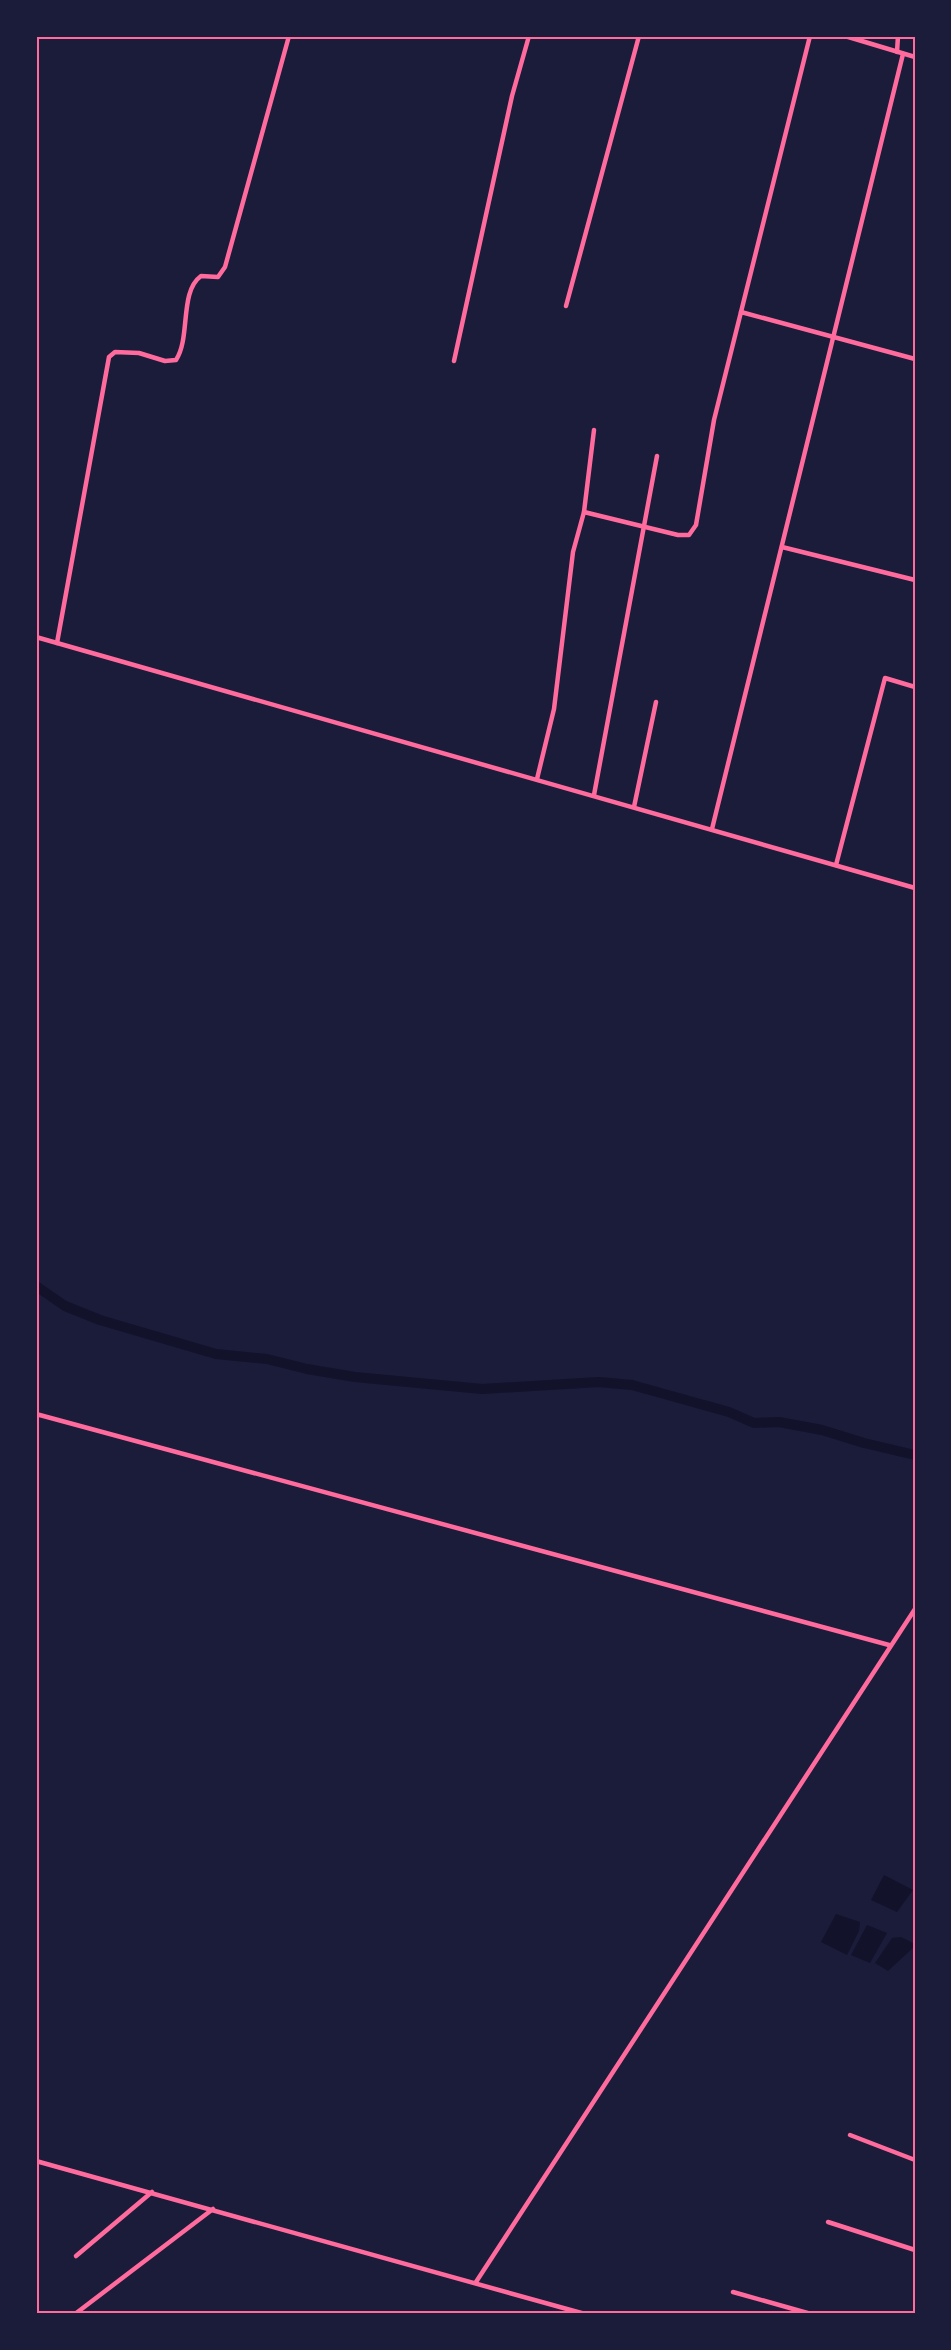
<svg xmlns="http://www.w3.org/2000/svg" width="951" height="2350" font-family="Helvetica,sans-serif">
	<rect width="100%" height="100%" fill="#1b1b3a"/>
	<g fill="#12122b">
		<path d="M884,1875L913,1890L897,1912L871,1900Z"/>
		<path d="M836,1914L860,1922L859,1931L847,1955L821,1942Z"/>
		<path d="M867,1925L887,1933L870,1963L851,1955Z"/>
		<path d="M901,1937L915,1944L914,1947L888,1971L875,1963L892,1938Z"/>
	</g>
	<g fill="none" stroke-linecap="round" stroke-linejoin="round">
		<path stroke="#12122b" stroke-width="10" d="M36,1286L65,1306L100,1320L216,1354L267,1359L307,1369L355,1377L482,1389L599,1382L632,1385L729,1412L754,1423L779,1422L822,1430L864,1443L915,1455"/>
		<g stroke="#ff6b9d" stroke-width="4.5">
			<path d="M845,36L915,57"/>
			<path d="M897,52L898,36"/>
			<path d="M566,306L639,36"/>
			<path d="M741,312L810,36"/>
			<path d="M454,361L512,96L529,36"/>
			<path d="M584,512L678,535H689L696,525L714,420L741,312L915,359"/>
			<path d="M782,547L915,580"/>
			<path d="M36,637L915,888"/>
			<path d="M57,643L109,357L115,352L139,353L165,361L176,360C191,337 179,292 201,276L218,277L225,267L289,36"/>
			<path d="M537,779L554,709L573,552L584,512L594,430"/>
			<path d="M594,795L657,456"/>
			<path d="M634,807L656,702"/>
			<path d="M712,829C776,571 837,312 903,54"/>
			<path d="M836,865L885,678L915,687"/>
			<path d="M36,1414L889,1645"/>
			<path d="M850,2135L915,2160"/>
			<path d="M36,2161L585,2314"/>
			<path d="M828,2222L915,2250"/>
			<path d="M76,2256L152,2192"/>
			<path d="M476,2282L915,1609"/>
			<path d="M733,2292L811,2314"/>
			<path d="M75,2314L213,2209"/>
		</g>
	</g>
	<rect width="951" height="2350" fill="none" stroke="#1b1b3a" stroke-width="75"/>
	<rect x="38" y="38" width="876" height="2274" fill="none" stroke="#ff6b9d" stroke-width="2"/>
</svg>
